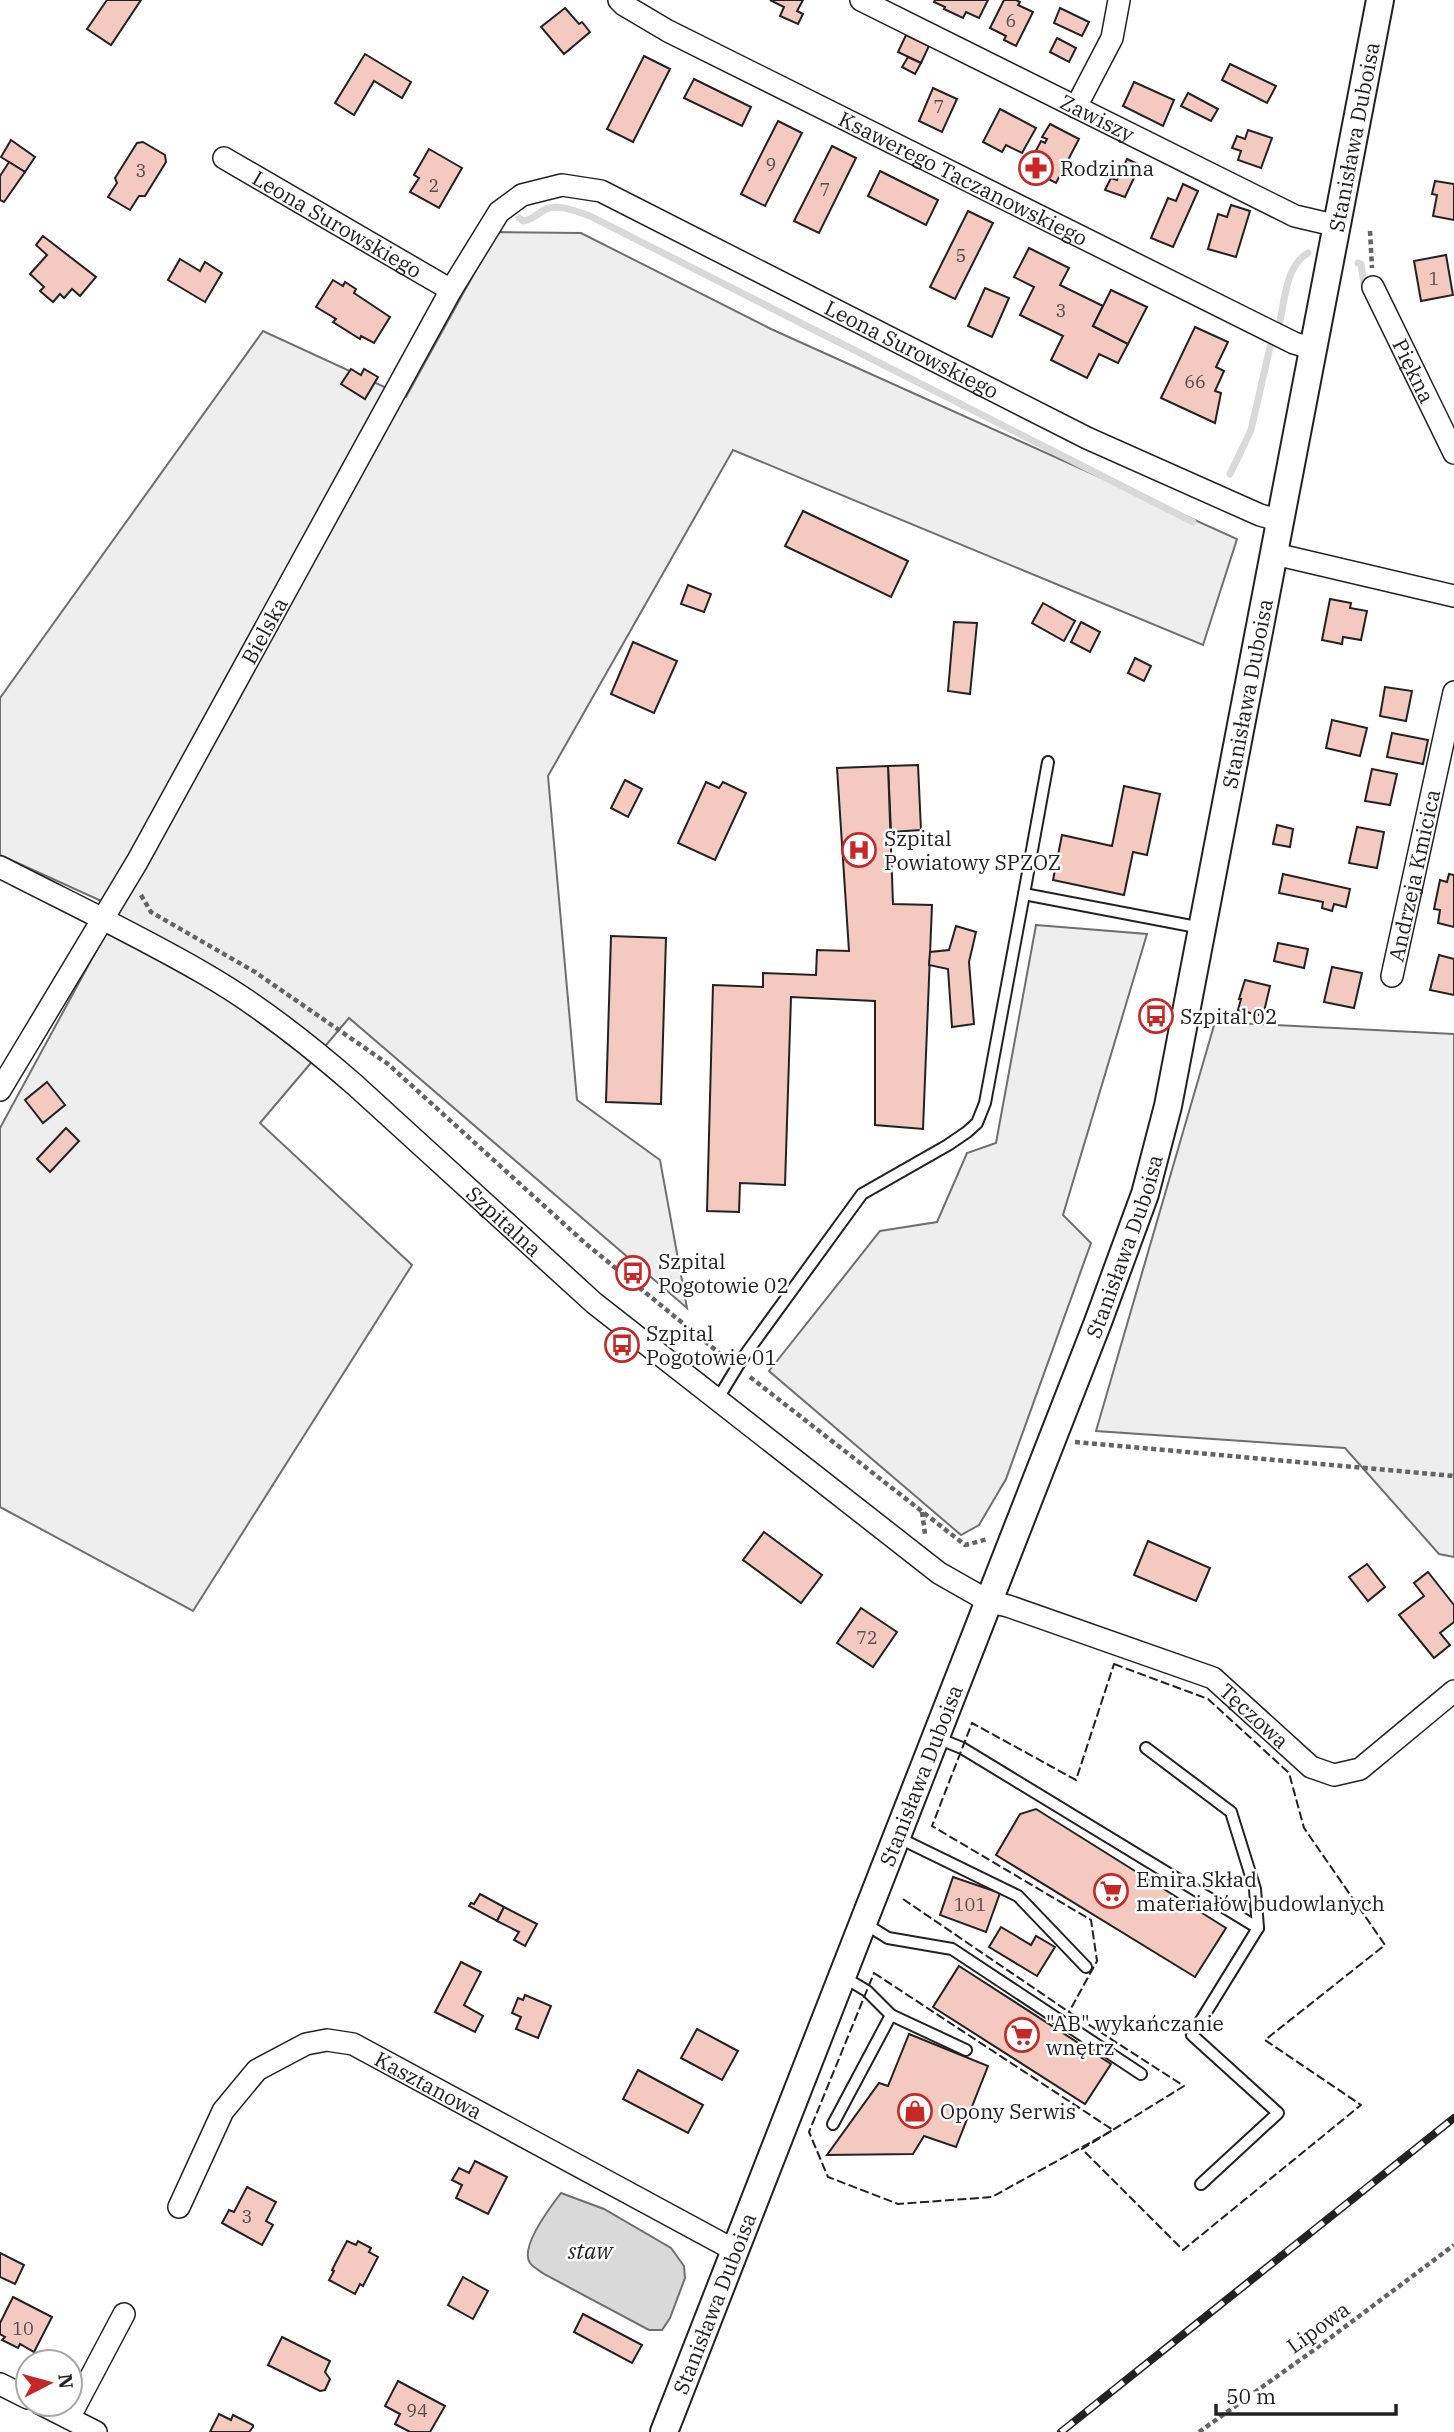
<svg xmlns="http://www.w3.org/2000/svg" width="1454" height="2432" font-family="'IBM Plex Serif',serif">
	<rect width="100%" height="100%" fill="#fff"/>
	<g fill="#eee" stroke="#6f6f6f" stroke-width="2">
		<path d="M497,232L581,233L771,329L1237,539L1203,645L733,450L548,776L577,1100L660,1160L687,1308L349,1018L260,1123L412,1265L193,1611L0,1507V1128L119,909L0,855V698L263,331L406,397Z"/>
		<path d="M1036,925L1147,934L1063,1215L1091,1243L1006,1479L979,1525L961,1535L769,1371L880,1231L937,1222L967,1153L996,1143Z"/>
		<path d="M1215,1022L1454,1034V1557L1439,1554L1345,1448L1096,1431Z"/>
	</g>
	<path fill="#d9d9d9" stroke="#6f6f6f" stroke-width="2" d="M561,2193L604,2209L671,2248L684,2266L685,2278L670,2318L662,2330H649L544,2274C540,2271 533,2267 530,2263C519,2247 551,2206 561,2193Z"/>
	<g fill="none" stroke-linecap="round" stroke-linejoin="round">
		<g stroke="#d9d9d9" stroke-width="7">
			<path d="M519,218L523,221C532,220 536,215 544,210C557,203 576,211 590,216L1193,522"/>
			<path d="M1358,263L1361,264L1364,285"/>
			<path d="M1280,321C1285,298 1286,266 1308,253"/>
			<path d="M1230,474L1251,430L1270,347"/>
		</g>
	</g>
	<g fill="#f3c9c0" stroke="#222" stroke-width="2">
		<path d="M107,0H141L111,45L87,29Z"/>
		<path d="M770,0H803L797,11L803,14L798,24L780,16L784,7Z"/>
		<path d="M935,0H988L979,18L966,12L963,18L944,9L945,7L934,2Z"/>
		<path d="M1004,0H1016L1020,2L1018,5L1033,12L1016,46L1004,40L1006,36L990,28Z"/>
		<path d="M565,8L579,24L582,22L590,32L564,54L541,27Z"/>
		<path d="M1060,8L1089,22L1082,36L1054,23Z"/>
		<path d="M906,35L929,46L921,63L898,52Z"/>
		<path d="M1057,38L1076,48L1069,62L1050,52Z"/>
		<path d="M365,54L411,82L402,98L374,81L354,115L335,103Z"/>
		<path d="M644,56L670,69L633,142L607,129Z"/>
		<path d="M908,57L921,63L915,74L902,67Z"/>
		<path d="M1230,64L1276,86L1267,103L1222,80Z"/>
		<path d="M694,79L751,107L742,126L684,98Z"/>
		<path d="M1134,82L1174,100L1163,126L1123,106Z"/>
		<path d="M933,88L957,99L942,132L919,121Z"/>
		<path d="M1188,93L1218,109L1211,121L1181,106Z"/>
		<path d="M1000,109L1036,128L1022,153L1006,145L1002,152L983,142Z"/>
		<path d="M778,121L802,133L765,206L741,194Z"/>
		<path d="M1050,124L1079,139L1056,183L1027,168L1041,141L1045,143L1047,139L1042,137Z"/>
		<path d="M1248,130L1272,138L1261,168L1238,160L1241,151L1232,148L1237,136L1245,139Z"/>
		<path d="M11,140L35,157L25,172L1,157Z"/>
		<path d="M143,142L165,155L166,162L145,196H139L130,210L108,197L117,183L115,178L137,143Z"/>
		<path d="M832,146L856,158L819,233L794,221Z"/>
		<path d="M429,149L462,168L439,208L410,192L419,178L414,175Z"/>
		<path d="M1127,159L1140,165L1125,197L1105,190L1111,178L1117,180Z"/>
		<path d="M9,162L25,172L4,202L0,200V176Z"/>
		<path d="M880,171L938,200L926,225L868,196Z"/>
		<path d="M1435,181L1454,184V220L1433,216L1437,195L1432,194Z"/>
		<path d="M1183,184L1198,191L1173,247L1151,238L1168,198L1176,201Z"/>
		<path d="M1231,205L1250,211L1236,257L1208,249L1218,214L1227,217Z"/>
		<path d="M968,211L993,223L955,299L930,287Z"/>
		<path d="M43,236L96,277L80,296L72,289L64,298L60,294L53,302L40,291L44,287L30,274L47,255L36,245Z"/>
		<path d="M1029,248L1069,268L1060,285L1103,306L1093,326L1128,344L1118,363L1099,354L1087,378L1051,360L1063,336L1020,315L1034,287L1014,277Z"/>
		<path d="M1446,255L1453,295L1421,301L1414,261Z"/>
		<path d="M180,259L200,271L205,262L222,273L205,302L168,280Z"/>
		<path d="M333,280L343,286L345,282L356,289L354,293L390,317L374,343L361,336L360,339L333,322L336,319L316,307Z"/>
		<path d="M985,288L1009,298L992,337L968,326Z"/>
		<path d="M1111,290L1147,307L1128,344L1093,326Z"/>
		<path d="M1195,327L1228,342L1216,367L1224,371L1215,391L1221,393L1215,423L1161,398Z"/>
		<path d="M351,369L361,375L364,369L378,377L365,399L341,384Z"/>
		<path d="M803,511L908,561L891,597L785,546Z"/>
		<path d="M688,585L711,594L704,612L681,604Z"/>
		<path d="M1330,599L1351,603L1350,608L1367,611L1361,640L1343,637L1342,644L1322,640Z"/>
		<path d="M1043,603L1075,621L1064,641L1032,623Z"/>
		<path d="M954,622L977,623L970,694L948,691Z"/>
		<path d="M1081,622L1100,632L1090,652L1071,642Z"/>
		<path d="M633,642L677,661L654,713L611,694Z"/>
		<path d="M1135,658L1151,666L1144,681L1128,673Z"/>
		<path d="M1385,687L1412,691L1406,721L1380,716Z"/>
		<path d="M1332,720L1367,728L1360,756L1326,748Z"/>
		<path d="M1392,733L1428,740L1423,764L1387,757Z"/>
		<path d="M918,765L921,830L891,832L888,766Z"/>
		<path d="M888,766L893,904L932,905L923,1129L875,1125V1001L791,997L785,1185L740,1183L739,1212L707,1211L713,985L763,987V973L816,975L817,950L849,951L837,768Z"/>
		<path d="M1372,769L1397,774L1390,805L1365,801Z"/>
		<path d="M625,780L642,789L628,817L611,808Z"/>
		<path d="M706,782L719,788L723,782L746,793L715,860L678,843Z"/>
		<path d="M1124,786L1160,794L1147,855L1133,852L1124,895L1053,880L1062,835L1112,846Z"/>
		<path d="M1277,825L1293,829L1290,847L1273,844Z"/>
		<path d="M1357,827L1384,832L1377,868L1349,863Z"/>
		<path d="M1283,874L1350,889L1346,907L1334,904L1332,911L1322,908L1323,902L1279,893Z"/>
		<path d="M1449,874L1454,875V927L1438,923L1440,910L1434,909L1440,880L1447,882Z"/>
		<path d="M956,926L976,932L969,962L974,1024L952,1027L948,969L929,965L930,952L949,950Z"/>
		<path d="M611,936L666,938L661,1104L606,1102Z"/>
		<path d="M1278,943L1308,949L1304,968L1274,961Z"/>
		<path d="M1439,955L1454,959V995L1430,990Z"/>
		<path d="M1332,967L1362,973L1354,1008L1324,1002Z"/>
		<path d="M1245,980L1270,986L1263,1016L1238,1010L1241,999H1239Z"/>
		<path d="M47,1082L65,1105L43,1123L25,1100Z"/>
		<path d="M66,1128L79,1141L50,1172L37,1159Z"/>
		<path d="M764,1532L822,1575L801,1603L743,1560Z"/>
		<path d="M1148,1541L1210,1568L1196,1601L1134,1575Z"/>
		<path d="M1367,1564L1385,1587L1368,1601L1349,1577Z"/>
		<path d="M1428,1572L1454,1605V1622L1440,1633L1450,1645L1434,1658L1399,1615L1424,1596L1414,1583Z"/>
		<path d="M861,1608L897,1632L873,1667L837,1643Z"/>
		<path d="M1036,1809L1226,1928L1195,1977L996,1855L1020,1814Z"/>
		<path d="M953,1877L1000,1893L986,1932L940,1915Z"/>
		<path d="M480,1894L504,1907L497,1921L469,1906L471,1903L474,1904Z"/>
		<path d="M504,1907L537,1924L525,1946L514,1940L519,1932L497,1921Z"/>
		<path d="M1001,1927L1031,1945L1036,1936L1055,1947L1037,1976L989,1947Z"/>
		<path d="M461,1962L481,1972L464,2005L483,2016L475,2032L435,2012Z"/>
		<path d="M959,1966L1111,2064L1085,2104L933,2007Z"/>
		<path d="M525,1995L551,2006L538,2038L516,2029L521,2017L512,2013L518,1998L523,2000Z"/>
		<path d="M697,2029L738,2051L722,2080L681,2058Z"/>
		<path d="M909,2034L988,2066L956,2147L924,2136L913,2154L827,2155L879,2083L888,2086Z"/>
		<path d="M638,2070L703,2105L688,2133L623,2099Z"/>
		<path d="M475,2161L507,2177L488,2214L456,2198L462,2185L452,2180L459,2168L469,2173Z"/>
		<path d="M247,2187L276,2202L266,2221L273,2225L262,2245L222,2223L229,2210L234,2212Z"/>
		<path d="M347,2241L356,2245L358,2241L371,2248L369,2252L378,2257L363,2286L360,2284L355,2294L329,2280L334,2271L332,2270Z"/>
		<path d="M0,2253L24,2265L15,2284L0,2277Z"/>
		<path d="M463,2277L488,2291L473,2319L448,2305Z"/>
		<path d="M13,2297L52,2317L34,2352L20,2344L18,2348L2,2340L5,2337L0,2334V2323Z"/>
		<path d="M583,2314L642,2345L632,2363L574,2332Z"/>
		<path d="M282,2337L330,2361L325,2372L330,2379L325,2390L320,2391L268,2365Z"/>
		<path d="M398,2381L445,2406L430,2432H410L395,2424L400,2414L385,2406Z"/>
		<path d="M219,2414L231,2420L233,2415L253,2425V2427L249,2432H210Z"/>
	</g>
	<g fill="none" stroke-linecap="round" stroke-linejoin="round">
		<g stroke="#222" stroke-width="14">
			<g id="service">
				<path d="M1024,894L1048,762"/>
				<path d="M717,1400L742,1359L862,1194L948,1145L967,1132L977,1123L985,1103L1024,894L1202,928"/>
				<path d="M937,1738L962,1748L1258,1928"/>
				<path d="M1146,1748L1231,1812L1255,1889L1258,1928L1192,2035L1278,2113L1201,2184"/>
				<path d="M897,1837L1018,1896L1086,1967"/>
				<path d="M864,1923L888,1938L952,1949L1141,2074"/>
				<path d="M842,1976L867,1991L891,2015L966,2050"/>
				<path d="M833,2124L891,2015"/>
			</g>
		</g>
		<g stroke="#222" stroke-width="24">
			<g id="minor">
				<path id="s1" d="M619,0L624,5L668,31L1294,343L1314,349"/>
				<path id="s2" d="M861,0L1295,216L1338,226"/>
				<path d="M1076,107L1112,38L1119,0"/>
				<path id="s3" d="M224,158L451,290"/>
				<path id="s4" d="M1373,287L1454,453"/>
				<path d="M1275,554L1454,596"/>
				<path id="s5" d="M0,867C68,902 138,935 205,974C259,1005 308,1044 355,1085L594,1303L939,1573L990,1602L1008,1606L1213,1678L1311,1767L1334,1775L1360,1769L1454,1691"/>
				<path id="s6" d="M1392,976L1454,692"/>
				<path id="s7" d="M0,1090L137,862L451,290L499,212L522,195L562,185L601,191L1087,438L1260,515L1282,521"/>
				<path id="s8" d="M179,2207L223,2111L257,2070L306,2044L327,2040L353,2044L734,2250"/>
				<path d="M0,2384L28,2398"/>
				<path d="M41,2404L96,2432"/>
				<path d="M69,2418L124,2314"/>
			</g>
		</g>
		<g stroke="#222" stroke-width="30">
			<g id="tertiary">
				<path id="s9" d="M664,2432L1098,1322L1145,1194L1168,1106L1380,0"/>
			</g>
		</g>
		<g stroke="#646464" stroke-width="4.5" stroke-dasharray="5 3.5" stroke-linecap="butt">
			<path d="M1370,231L1372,268"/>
			<path d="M141,895L151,912L255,972L388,1064L585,1243L724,1357"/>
			<path d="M750,1377L965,1545L988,1539"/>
			<path d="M1075,1442L1454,1476"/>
			<path d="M922,1512L925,1534"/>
			<path d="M1199,2432L1314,2350L1454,2245"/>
		</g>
		<use href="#service" stroke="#fff" stroke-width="10"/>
		<use href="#minor" stroke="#fff" stroke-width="21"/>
		<use href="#tertiary" stroke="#fff" stroke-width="26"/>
		<g stroke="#222" stroke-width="8">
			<path id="rail" d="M1061,2432L1454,2118"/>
		</g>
		<use href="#rail" stroke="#fff" stroke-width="5" stroke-dasharray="16" stroke-linecap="butt"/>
		<g stroke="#222" stroke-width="2" stroke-dasharray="9 3.5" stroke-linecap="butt">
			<path d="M1114,1664L1208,1699L1289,1773L1304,1828L1385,1945L1265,2040L1361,2105L1183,2250L1082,2149L1184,2086L1069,2012L1097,1961L1091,1920L932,1826L972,1723L1076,1780Z"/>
			<path d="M903,1899L1069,2012"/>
			<path d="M874,1973L1113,2130L992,2197L898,2204L828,2177L809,2132Z"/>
		</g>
	</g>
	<defs>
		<g id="pharmacy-ring" transform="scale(1.75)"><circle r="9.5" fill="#fff" stroke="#c62828" stroke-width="1.5"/><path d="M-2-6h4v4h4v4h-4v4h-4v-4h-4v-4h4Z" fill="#c62828"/></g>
		<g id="hospital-ring" transform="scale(1.75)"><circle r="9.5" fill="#fff" stroke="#c62828" stroke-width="1.5"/><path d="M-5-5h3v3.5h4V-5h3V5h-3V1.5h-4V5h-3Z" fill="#c62828"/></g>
		<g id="bus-ring" transform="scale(1.75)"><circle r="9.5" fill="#fff" stroke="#c62828" stroke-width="1.5"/><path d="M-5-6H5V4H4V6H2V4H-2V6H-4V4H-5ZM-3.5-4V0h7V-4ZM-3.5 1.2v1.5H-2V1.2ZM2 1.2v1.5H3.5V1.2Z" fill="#c62828"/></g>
		<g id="supermarket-ring" transform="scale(1.75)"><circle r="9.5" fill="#fff" stroke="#c62828" stroke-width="1.5"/><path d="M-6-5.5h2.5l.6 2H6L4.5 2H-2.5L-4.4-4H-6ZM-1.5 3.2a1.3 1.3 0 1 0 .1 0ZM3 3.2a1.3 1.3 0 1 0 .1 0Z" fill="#c62828"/></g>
		<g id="shop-ring" transform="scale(1.75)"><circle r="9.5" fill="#fff" stroke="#c62828" stroke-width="1.5"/><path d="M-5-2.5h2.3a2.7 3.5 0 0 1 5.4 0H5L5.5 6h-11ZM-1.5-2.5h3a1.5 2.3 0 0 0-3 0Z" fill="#c62828"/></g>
	</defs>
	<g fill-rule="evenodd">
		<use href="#pharmacy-ring" x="1036" y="168"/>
		<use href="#hospital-ring" x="859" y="850"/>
		<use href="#bus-ring" x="1156" y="1016"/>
		<use href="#bus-ring" x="633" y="1273"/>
		<use href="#bus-ring" x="622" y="1345"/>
		<use href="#supermarket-ring" x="1111" y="1891"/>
		<use href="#supermarket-ring" x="1022" y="2035"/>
		<use href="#shop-ring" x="915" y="2111"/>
	</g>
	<g text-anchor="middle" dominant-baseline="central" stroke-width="5" stroke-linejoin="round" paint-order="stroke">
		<g font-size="18" fill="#564c4a">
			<text x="1011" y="20">6</text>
			<text x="939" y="106">7</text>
			<text x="771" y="164">9</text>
			<text x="141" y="170">3</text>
			<text x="434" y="185">2</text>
			<text x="825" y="189">7</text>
			<text x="961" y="255">5</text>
			<text x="1434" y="278">1</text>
			<text x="1061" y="310">3</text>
			<text x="1195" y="381">66</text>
			<text x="867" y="1637">72</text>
			<text x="970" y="1904">101</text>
			<text x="247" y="2216">3</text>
			<text x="23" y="2328">10</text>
			<text x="417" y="2410">94</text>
		</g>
		<g font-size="21" fill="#222" stroke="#fff">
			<text stroke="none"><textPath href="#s2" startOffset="264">Zawiszy</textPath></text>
			<text stroke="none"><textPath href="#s9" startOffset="2406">Stanisława Duboisa</textPath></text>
			<text stroke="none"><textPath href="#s1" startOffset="388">Ksawerego Taczanowskiego</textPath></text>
			<text stroke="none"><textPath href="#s3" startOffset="131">Leona Surowskiego</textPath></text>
			<text stroke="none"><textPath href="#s7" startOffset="1468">Leona Surowskiego</textPath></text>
			<text stroke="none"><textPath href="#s4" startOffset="93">Piękna</textPath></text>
			<text stroke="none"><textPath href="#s7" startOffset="530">Bielska</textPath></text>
			<text stroke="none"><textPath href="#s9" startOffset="1839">Stanisława Duboisa</textPath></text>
			<text stroke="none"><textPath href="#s6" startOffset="103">Andrzeja Kmicica</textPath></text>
			<text stroke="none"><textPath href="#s5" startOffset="620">Szpitalna</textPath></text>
			<text stroke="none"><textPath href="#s9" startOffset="1272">Stanisława Duboisa</textPath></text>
			<text stroke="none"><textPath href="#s5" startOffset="1530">Tęczowa</textPath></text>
			<text stroke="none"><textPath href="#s9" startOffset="705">Stanisława Duboisa</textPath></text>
			<text stroke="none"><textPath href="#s8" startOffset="348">Kasztanowa</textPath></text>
			<text stroke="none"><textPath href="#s9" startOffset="138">Stanisława Duboisa</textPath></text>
			<text transform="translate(1318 2327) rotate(-36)">Lipowa</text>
		</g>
		<g font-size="21" fill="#222" stroke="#fff" text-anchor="start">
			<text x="1060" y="168">Rodzinna</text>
			<text x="884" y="838">Szpital<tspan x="884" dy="24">Powiatowy SPZOZ</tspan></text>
			<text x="1180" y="1016">Szpital 02</text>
			<text x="658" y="1261">Szpital<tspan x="658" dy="24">Pogotowie 02</tspan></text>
			<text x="646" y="1333">Szpital<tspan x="646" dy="24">Pogotowie 01</tspan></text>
			<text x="1136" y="1879">Emira Skład<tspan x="1136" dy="24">materiałów budowlanych</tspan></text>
			<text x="1046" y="2023">"AB" wykańczanie<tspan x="1046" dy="24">wnętrz</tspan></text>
			<text x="940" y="2111">Opony Serwis</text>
		</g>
		<g font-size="23" font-style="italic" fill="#222" stroke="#fff">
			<text x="590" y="2250">staw</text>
		</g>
	</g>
	<g transform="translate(49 2383) rotate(84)"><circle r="33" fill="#ffffff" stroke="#a7a7a7" stroke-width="2"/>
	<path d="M0-5L12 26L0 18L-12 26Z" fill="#c62828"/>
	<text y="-10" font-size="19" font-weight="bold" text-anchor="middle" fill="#222222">N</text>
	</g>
	<path d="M1216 2404v10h180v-10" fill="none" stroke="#222222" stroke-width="3.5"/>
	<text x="1226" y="2404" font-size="21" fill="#222222" stroke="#ffffff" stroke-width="5" paint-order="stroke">50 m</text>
</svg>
